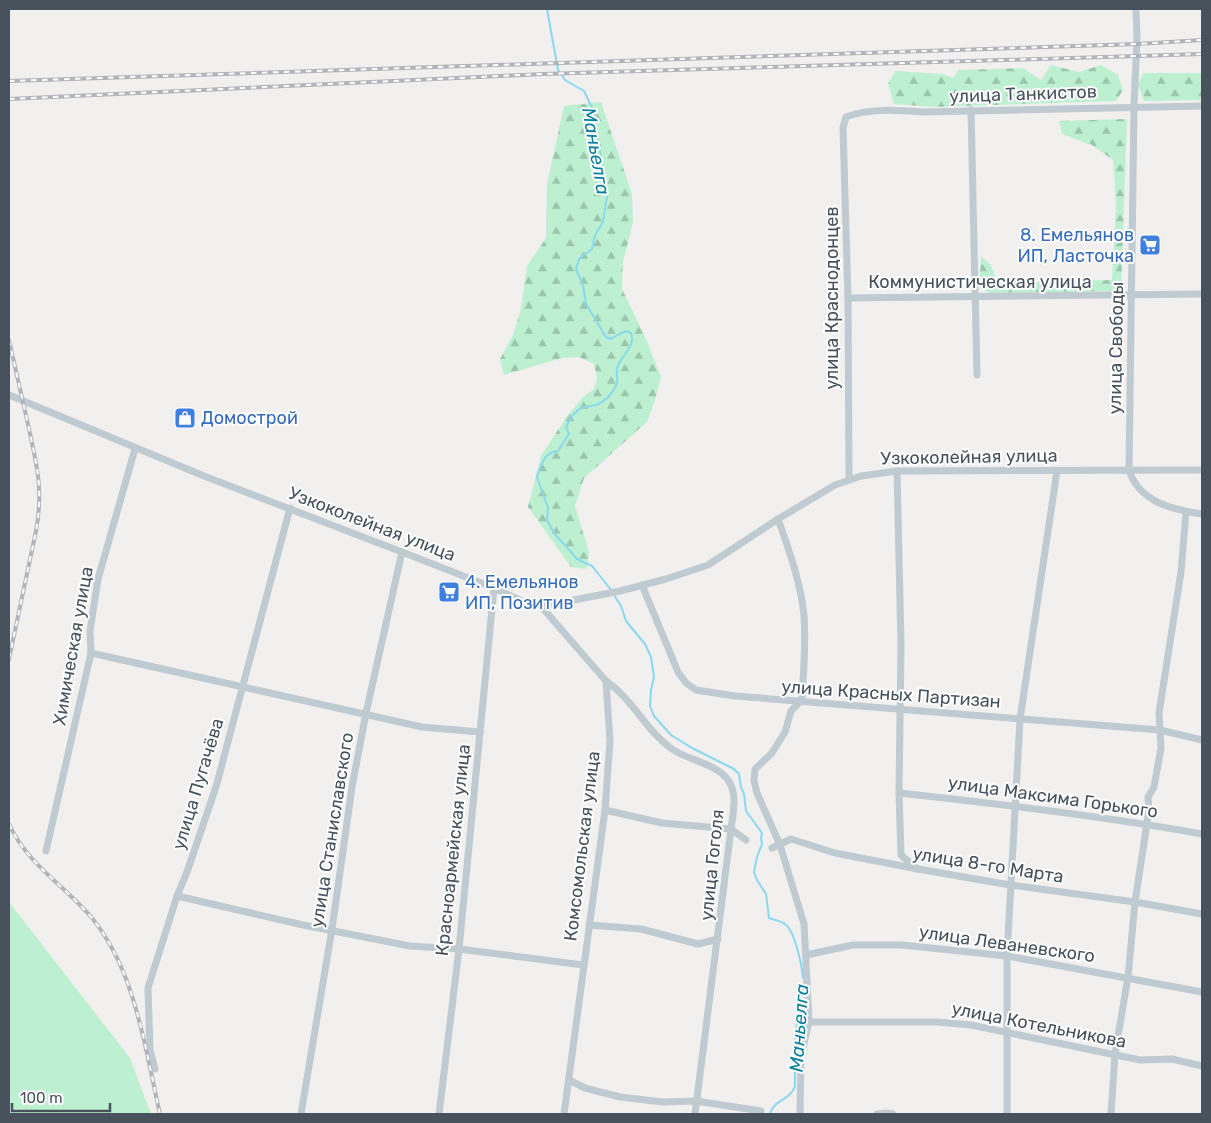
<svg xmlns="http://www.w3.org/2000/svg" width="1211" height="1123" font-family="Rubik,sans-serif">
	<defs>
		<pattern id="forest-firs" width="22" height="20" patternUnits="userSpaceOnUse" patternTransform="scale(1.25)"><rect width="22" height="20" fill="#bdf0d1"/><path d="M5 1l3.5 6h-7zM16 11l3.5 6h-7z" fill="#9bc5ad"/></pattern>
	</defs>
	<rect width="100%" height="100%" fill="#f2efef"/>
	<path fill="#bdf0d1" d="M9,902L130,1058L151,1114H9Z"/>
	<g fill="url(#forest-firs)">
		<path d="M1051,65L1079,72L1101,65L1118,75L1123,90L1116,101L934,107L894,104L888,84L895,71L943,74L953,78L959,70L1023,68L1041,80Z"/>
		<path d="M1143,73H1202V100L1144,101L1138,85Z"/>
		<path d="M601,102L632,194L633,222L623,262L622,289L646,339L661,377L655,400L647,422L584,478L575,506L589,552L587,569L571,567L528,507L541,456L567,416L584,396L594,389L597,378L594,364L579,357L562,358L504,375L500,359L513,335L521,309L527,266L546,238L547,184L564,106Z"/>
		<path d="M1127,119L1121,291L990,293L979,287L981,256L991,265L998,283L1112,280L1116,205L1113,160L1092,145L1062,134L1059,121Z"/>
	</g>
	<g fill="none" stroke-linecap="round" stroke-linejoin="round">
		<g stroke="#89d9ee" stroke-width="2">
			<path d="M547,9L558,70L565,80L584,91L594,112L607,197L603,222L595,235L592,249L579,259L576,269L583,285L586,304L606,337L610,339L626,331L631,333C636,347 621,355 617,368C616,373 618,378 617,383C616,387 609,397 606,399C589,414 581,396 566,427L569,434L558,451C544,452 541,465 537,477L548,508L547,520L554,533L577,559L592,566L612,591"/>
			<path d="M614,595L621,606L626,621L645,644L651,657L654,677L651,690L650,706L654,716L671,735L692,748L734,769L739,774L741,787L744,794L746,811L762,833L761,838L762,844L757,857L754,872L757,880L766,894L769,918C774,920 781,921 785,924C795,931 802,966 803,978"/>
			<path d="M770,1114C774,1099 790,1101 795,1086V1037L804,982"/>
		</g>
		<g stroke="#bfcad1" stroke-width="7">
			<path d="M1136,9L1137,39L1134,106L1129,470C1139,502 1173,510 1202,514"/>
			<path d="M971,110L977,375"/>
			<path d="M848,298L1202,294"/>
			<path d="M9,395L204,476L402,552L494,588L522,601L540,605L564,602L620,591L666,579L708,565L778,519L835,485L861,476L897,471L1202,470"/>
			<path d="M897,471L901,646L899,793L901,855L917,869"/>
			<path d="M849,479L848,298L843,128L846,117C869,108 898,110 923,112L1202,106"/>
			<path d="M778,519C789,550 801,583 804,616C806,643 804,670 802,697L800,702L791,711L785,732L772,753L755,769L754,781L757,793L780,845L804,924L809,1022L801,1056L800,1114"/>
			<path d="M642,585L678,672L686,683L696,690L735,696L1160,730L1202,740"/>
			<path d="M540,605L606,681L610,741L605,810L564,1114"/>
			<path d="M91,653L422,727L480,732"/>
			<path d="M606,681C634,700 645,730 672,749C687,760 716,763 728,780C738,794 733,813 731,829L695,1114"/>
			<path d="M899,793C1001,804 1102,816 1202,834"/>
			<path d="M605,810L662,823L731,829L746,840"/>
			<path d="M772,848L791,839L835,853L918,869L1010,885L1135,902L1202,914"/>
			<path d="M46,851L91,653L90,631L98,579L135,449"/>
			<path d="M177,896L303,925L410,946L459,949L583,965"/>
			<path d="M589,925L641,929L698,944L718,939"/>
			<path d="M806,955L853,945H902L1007,956L1202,992"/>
			<path d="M809,1022H937L971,1025L1140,1060L1172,1059L1202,1066"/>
			<path d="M155,1069L150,1050L148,988L177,896L187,872L216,787L290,508"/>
			<path d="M569,1080L585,1088L620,1097L663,1102L696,1101L761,1111"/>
			<path d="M301,1114L332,929L352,787L366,713L402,552"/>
			<path d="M439,1114L459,949L494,588"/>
			<path d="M877,1114L886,1113L893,1114"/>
			<path d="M1007,1114V956L1020,719L1057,471"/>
			<path d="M1111,1114L1115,1054L1128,977L1135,902L1149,810L1148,797L1154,787L1161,748L1159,713L1181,572L1186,512"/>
		</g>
		<g stroke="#b1b4ba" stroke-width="4">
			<g id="rail">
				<path d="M9,81L1137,44L1202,40"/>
				<path d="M9,99L543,74L1202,54"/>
				<path d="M9,340C15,367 21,393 27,420C36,462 44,488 36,531L9,659"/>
				<path d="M9,824C27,864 64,885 92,918C136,972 145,1049 160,1114"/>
			</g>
		</g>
		<use href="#rail" stroke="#fff" stroke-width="2" stroke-dasharray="5.5" stroke-linecap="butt"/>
	</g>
	<defs>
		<g id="supermarket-square" transform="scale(1.125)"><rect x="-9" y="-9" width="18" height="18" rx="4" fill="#3f7fe0" stroke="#fff"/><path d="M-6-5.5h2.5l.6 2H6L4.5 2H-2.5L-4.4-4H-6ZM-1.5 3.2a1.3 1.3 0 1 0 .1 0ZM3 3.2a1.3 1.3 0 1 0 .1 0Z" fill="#fff"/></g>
		<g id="shop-square" transform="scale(1.125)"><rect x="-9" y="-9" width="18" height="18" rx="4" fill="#3f7fe0" stroke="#fff"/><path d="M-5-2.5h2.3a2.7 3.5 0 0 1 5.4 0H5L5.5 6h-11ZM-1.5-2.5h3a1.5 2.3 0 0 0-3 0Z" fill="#fff"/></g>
	</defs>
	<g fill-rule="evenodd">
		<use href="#supermarket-square" x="1150" y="245"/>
		<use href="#shop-square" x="185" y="418"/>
		<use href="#supermarket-square" x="449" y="592"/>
	</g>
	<g text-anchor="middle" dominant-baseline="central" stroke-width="4" stroke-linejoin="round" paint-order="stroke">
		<g font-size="18" fill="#47525d" stroke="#fff">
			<text transform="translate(1023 94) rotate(-2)">улица Танкистов</text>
			<text x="980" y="282">Коммунистическая улица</text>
			<text transform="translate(832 298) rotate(-90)">улица Краснодонцев</text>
			<text transform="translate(1116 348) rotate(-89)">улица Свободы</text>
			<text transform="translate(969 457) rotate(-1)">Узкоколейная улица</text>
			<text transform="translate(372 524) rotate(21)">Узкоколейная улица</text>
			<text transform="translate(73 646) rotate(-80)">Химическая улица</text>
			<text transform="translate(891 694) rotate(4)">улица Красных Партизан</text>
			<text transform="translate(198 784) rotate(-73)">улица Пугачёва</text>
			<text transform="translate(1053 797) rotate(8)">улица Максима Горького</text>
			<text transform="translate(332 830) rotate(-81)">улица Станиславского</text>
			<text transform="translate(582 846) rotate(-83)">Комсомольская улица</text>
			<text transform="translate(453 850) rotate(-84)">Красноармейская улица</text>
			<text transform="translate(712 865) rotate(-84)">улица Гоголя</text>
			<text transform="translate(988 865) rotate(9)">улица 8-го Марта</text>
			<text transform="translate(1007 944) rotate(8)">улица Леваневского</text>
			<text transform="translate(1039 1025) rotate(11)">улица Котельникова</text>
		</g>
		<g font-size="18" fill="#366cbe" stroke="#fff" text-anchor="start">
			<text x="1134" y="235" text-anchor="end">8. Емельянов<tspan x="1134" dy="21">ИП, Ласточка</tspan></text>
			<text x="201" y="418">Домострой</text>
			<text x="465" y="582">4. Емельянов<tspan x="465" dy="21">ИП, Позитив</tspan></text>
		</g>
		<g font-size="19" font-style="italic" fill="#0a7f9e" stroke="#fff">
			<text transform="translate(596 151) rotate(80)">Маньелга</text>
			<text transform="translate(799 1028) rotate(-86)">Маньелга</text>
		</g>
	</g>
	<rect width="1211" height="1123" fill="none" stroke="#47525d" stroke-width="20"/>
	<path d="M12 1103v8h98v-8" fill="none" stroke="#47525d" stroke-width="2.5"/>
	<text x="20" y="1103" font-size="15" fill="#47525d" stroke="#ffffff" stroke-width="4" paint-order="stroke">100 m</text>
</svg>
